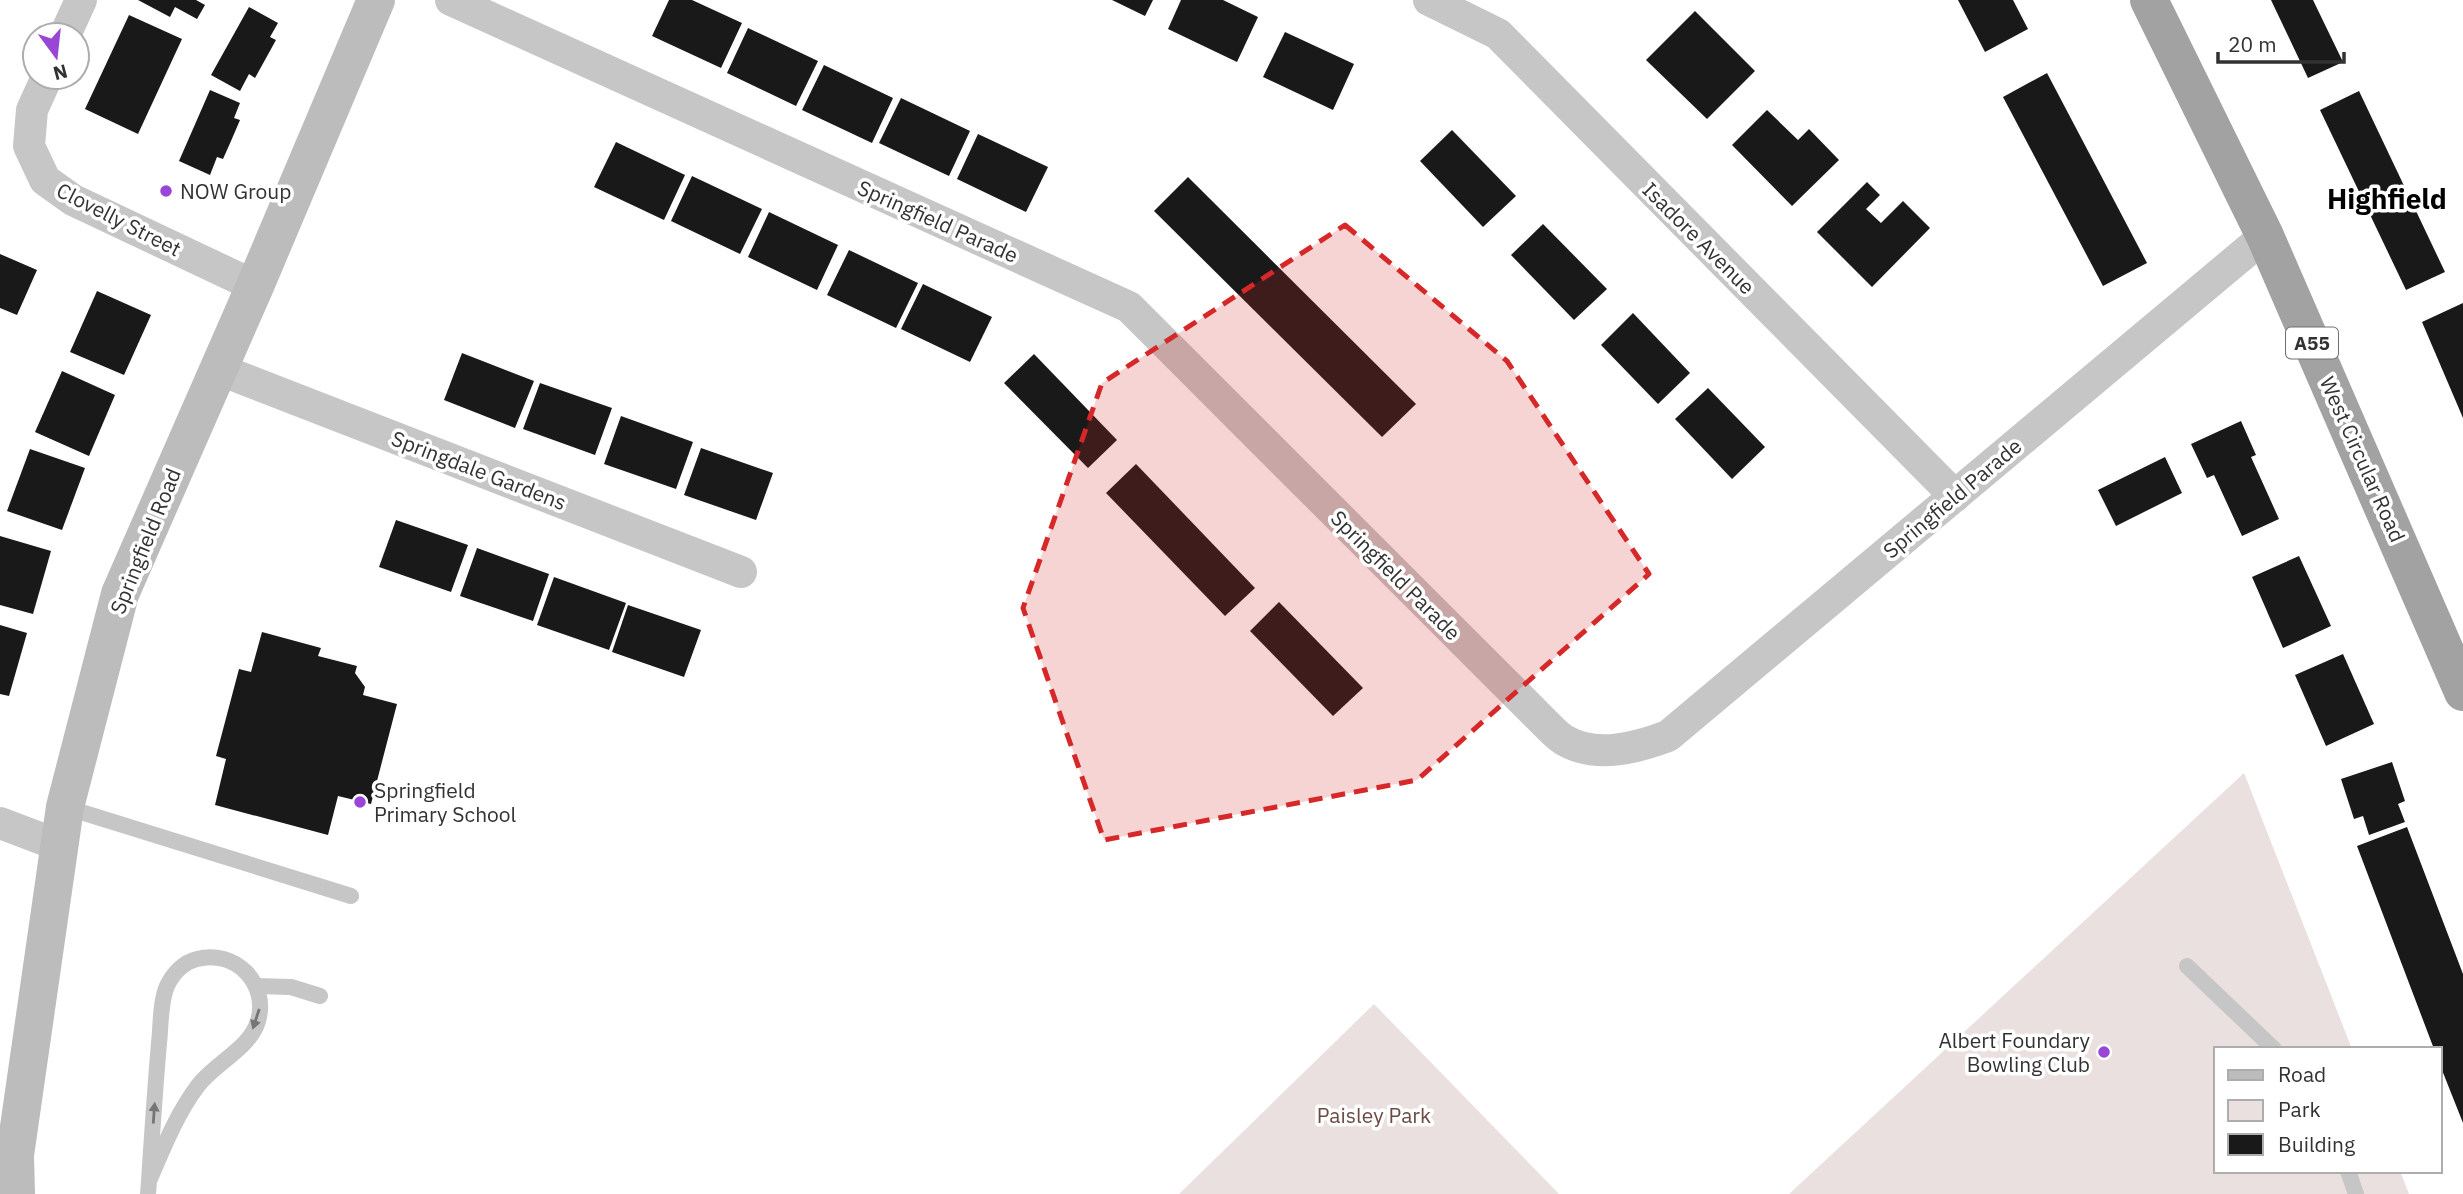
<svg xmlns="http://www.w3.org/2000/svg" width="2463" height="1194" font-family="'IBM Plex Sans',sans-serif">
	<rect width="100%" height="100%" fill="#fff"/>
	<g fill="#eae0df">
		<path d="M2244,773L2352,1049H2216V1171H2400L2409,1194H1789Z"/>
		<path d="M1374,1004L1559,1194H1179Z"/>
	</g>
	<g fill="#191919">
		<path d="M138,0H196L205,5L197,19L175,7L170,17Z"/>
		<path d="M669,0H692L742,23L721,68L652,36Z"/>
		<path d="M1112,0H1153L1145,16Z"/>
		<path d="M1181,0H1223L1258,17L1237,62L1168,29Z"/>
		<path d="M1958,0H2013L2028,29L1985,52Z"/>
		<path d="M2271,0H2313L2343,62L2308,78Z"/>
		<path d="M249,7L278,23L270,37L276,40L255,78L249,74L240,91L211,75Z"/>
		<path d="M1695,11L1755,71L1707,119L1646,60Z"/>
		<path d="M129,15L182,39L138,134L85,109Z"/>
		<path d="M748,28L818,61L796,106L727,73Z"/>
		<path d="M1285,32L1354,64L1333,110L1263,77Z"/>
		<path d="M824,65L893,98L872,143L802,110Z"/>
		<path d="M2047,73L2147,263L2103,286L2003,97Z"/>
		<path d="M210,90L240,103L234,118L240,120L231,141L223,159L217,157L210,175L179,161Z"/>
		<path d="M2359,91L2445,272L2406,290L2320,110Z"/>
		<path d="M901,98L970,131L949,176L879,143Z"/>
		<path d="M1767,110L1798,140L1809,129L1839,160L1792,206L1732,145Z"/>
		<path d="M1452,130L1516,196L1483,227L1420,161Z"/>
		<path d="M978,134L1048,167L1026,212L957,179Z"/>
		<path d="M616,142L685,175L664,220L594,187Z"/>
		<path d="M692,176L762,209L740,254L671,221Z"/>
		<path d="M1188,177L1416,404L1382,437L1154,211Z"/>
		<path d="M1867,182L1880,195L1866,209L1881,223L1903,201L1930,228L1872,287L1817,232Z"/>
		<path d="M769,212L838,245L817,290L748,257Z"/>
		<path d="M1543,224L1607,289L1574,320L1511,255Z"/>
		<path d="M849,250L918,283L896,328L827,295Z"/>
		<path d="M0,254L37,270L17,315L0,308Z"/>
		<path d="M923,284L992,317L970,362L901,329Z"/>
		<path d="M97,291L151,315L124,375L70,352Z"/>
		<path d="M2463,303V418L2422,322Z"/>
		<path d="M1633,313L1690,373L1658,404L1601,345Z"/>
		<path d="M462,353L534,381L515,428L444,400Z"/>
		<path d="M1034,354L1117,440L1088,468L1004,383Z"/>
		<path d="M62,371L115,395L89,456L35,432Z"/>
		<path d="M540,383L612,408L595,455L523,429Z"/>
		<path d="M1708,388L1765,447L1732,479L1675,419Z"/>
		<path d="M621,416L693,442L676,489L604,464Z"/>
		<path d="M2241,421L2256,455L2251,457L2279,519L2242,536L2214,475L2207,478L2191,444Z"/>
		<path d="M701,448L773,473L756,520L684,495Z"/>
		<path d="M30,449L85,468L62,530L7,511Z"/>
		<path d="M2165,457L2182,493L2116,526L2098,490Z"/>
		<path d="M1136,464L1255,588L1225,616L1106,493Z"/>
		<path d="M396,520L468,545L451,592L379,567Z"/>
		<path d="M0,536L51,551L33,614L0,605Z"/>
		<path d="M477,548L549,574L533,621L460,596Z"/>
		<path d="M2299,556L2331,626L2283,648L2252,577Z"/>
		<path d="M554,577L626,603L609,650L537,625Z"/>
		<path d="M1279,602L1363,688L1333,716L1250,631Z"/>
		<path d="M628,605L701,630L684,677L612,652Z"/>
		<path d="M0,625L27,633L9,696L0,694Z"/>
		<path d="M262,632L321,648L318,656L357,666L355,673L365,687L363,695L397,704L371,804L338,796L328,835L215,805L226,759L216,756L239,669L251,672Z"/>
		<path d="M2343,654L2374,724L2326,746L2295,675Z"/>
		<path d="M2392,762L2405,801L2398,804L2405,822L2369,835L2363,816L2354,819L2341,779Z"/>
		<path d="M2407,827L2463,974V1123L2440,1065V1049H2434L2357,846Z"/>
	</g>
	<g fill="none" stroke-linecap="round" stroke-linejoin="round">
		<g stroke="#c6c6c6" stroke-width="16">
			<path d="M65,807L351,896"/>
			<path d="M2187,966L2274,1049"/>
			<path d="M256,986L291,987L320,996"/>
			<path d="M2348,1171L2356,1194"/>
			<path d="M148,1194L149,1181C152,1135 155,1089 159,1043C161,1026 160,1002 167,986C173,973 184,962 197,959C235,949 269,983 258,1021C250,1049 213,1064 197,1087C176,1115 163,1149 149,1181"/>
		</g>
		<g stroke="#c6c6c6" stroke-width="32">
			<path d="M451,0L1129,307L1543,721C1549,727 1556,735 1564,740C1596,759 1636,748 1668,736L2265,236"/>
			<path d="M1429,0L1498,34L1955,496"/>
			<path d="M65,35L81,0"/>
			<path d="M47,77L32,110L29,146L45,180L73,200L255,286"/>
			<path d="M218,369L741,572"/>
			<path d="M0,823L58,845"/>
		</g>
		<path stroke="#bcbcbc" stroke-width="38" d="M16,1194L15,1155L65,807L120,594L255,286L376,0"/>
		<path stroke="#a2a2a2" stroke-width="38" d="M2149,0L2265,236L2463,692"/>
	</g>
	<defs><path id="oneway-solid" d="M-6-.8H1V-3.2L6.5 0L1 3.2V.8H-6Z" transform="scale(1.75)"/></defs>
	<g fill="#757575">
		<use href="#oneway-solid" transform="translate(256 1019) rotate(108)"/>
		<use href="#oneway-solid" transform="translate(154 1113) rotate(-86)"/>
	</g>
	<path fill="#d62828" fill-opacity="0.2" stroke="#d62828" stroke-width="5" stroke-dasharray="14 9" stroke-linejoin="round" d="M1345,225L1507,361L1649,574L1417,780L1104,840L1023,608L1102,383Z"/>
	<g fill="#9946d7" stroke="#fff" stroke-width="2.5">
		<circle cx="166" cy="191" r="7"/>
		<circle cx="360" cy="802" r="7"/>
		<circle cx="2104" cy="1052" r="7"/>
	</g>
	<g text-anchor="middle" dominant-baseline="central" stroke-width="7" stroke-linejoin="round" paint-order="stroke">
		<rect fill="#fff" stroke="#707070" stroke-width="2" x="2286" y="327.5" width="52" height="31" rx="5"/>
		<g font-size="19" font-weight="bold" fill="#323232">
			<text x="2312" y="343">A55</text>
		</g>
		<g font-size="21" fill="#323232" stroke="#fff" text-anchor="start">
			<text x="180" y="191">NOW Group</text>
			<text x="374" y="790">Springfield<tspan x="374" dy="24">Primary School</tspan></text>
			<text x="2090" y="1040" text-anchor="end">Albert Foundary<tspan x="2090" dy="24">Bowling Club</tspan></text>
		</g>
		<g font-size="21" fill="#323232" stroke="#fff">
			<text transform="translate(119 219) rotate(27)">Clovelly Street</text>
			<text transform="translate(938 221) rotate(24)">Springfield Parade</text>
			<text transform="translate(1699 238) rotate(45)">Isadore Avenue</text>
			<text transform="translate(2363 459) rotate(66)">West Circular Road</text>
			<text transform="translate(479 470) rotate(21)">Springdale Gardens</text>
			<text transform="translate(1952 498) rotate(-40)">Springfield Parade</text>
			<text transform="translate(145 541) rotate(-68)">Springfield Road</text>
			<text transform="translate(1396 575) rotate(45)">Springfield Parade</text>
		</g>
		<g font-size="21" fill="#6b4a42" stroke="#fff">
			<text x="1374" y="1115">Paisley Park</text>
		</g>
		<g font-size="28" font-weight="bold" fill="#000" stroke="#fff">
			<text x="2387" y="198">Highfield</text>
		</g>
	</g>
	<rect x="2214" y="1047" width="228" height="126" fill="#ffffff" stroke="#adadad" stroke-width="2"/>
	<rect x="2228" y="1070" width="35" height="10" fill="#bcbcbc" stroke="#adadad" stroke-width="2"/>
	<text x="2278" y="1082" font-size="21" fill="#323232">Road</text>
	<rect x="2228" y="1100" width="35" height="21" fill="#eae0df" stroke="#adadad" stroke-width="2"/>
	<text x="2278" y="1117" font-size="21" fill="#323232">Park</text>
	<rect x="2228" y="1134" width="35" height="21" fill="#191919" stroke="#adadad" stroke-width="2"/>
	<text x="2278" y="1152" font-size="21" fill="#323232">Building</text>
	<g transform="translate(56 56) rotate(165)"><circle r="33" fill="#ffffff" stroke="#adadad" stroke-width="2"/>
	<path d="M0-5L12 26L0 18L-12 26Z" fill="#9946d7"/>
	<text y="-10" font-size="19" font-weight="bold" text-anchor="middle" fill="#323232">N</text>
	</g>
	<path d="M2218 52v10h126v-10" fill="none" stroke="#323232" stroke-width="3.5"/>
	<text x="2228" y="52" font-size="21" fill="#323232" stroke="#ffffff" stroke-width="5" paint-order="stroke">20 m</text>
</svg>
